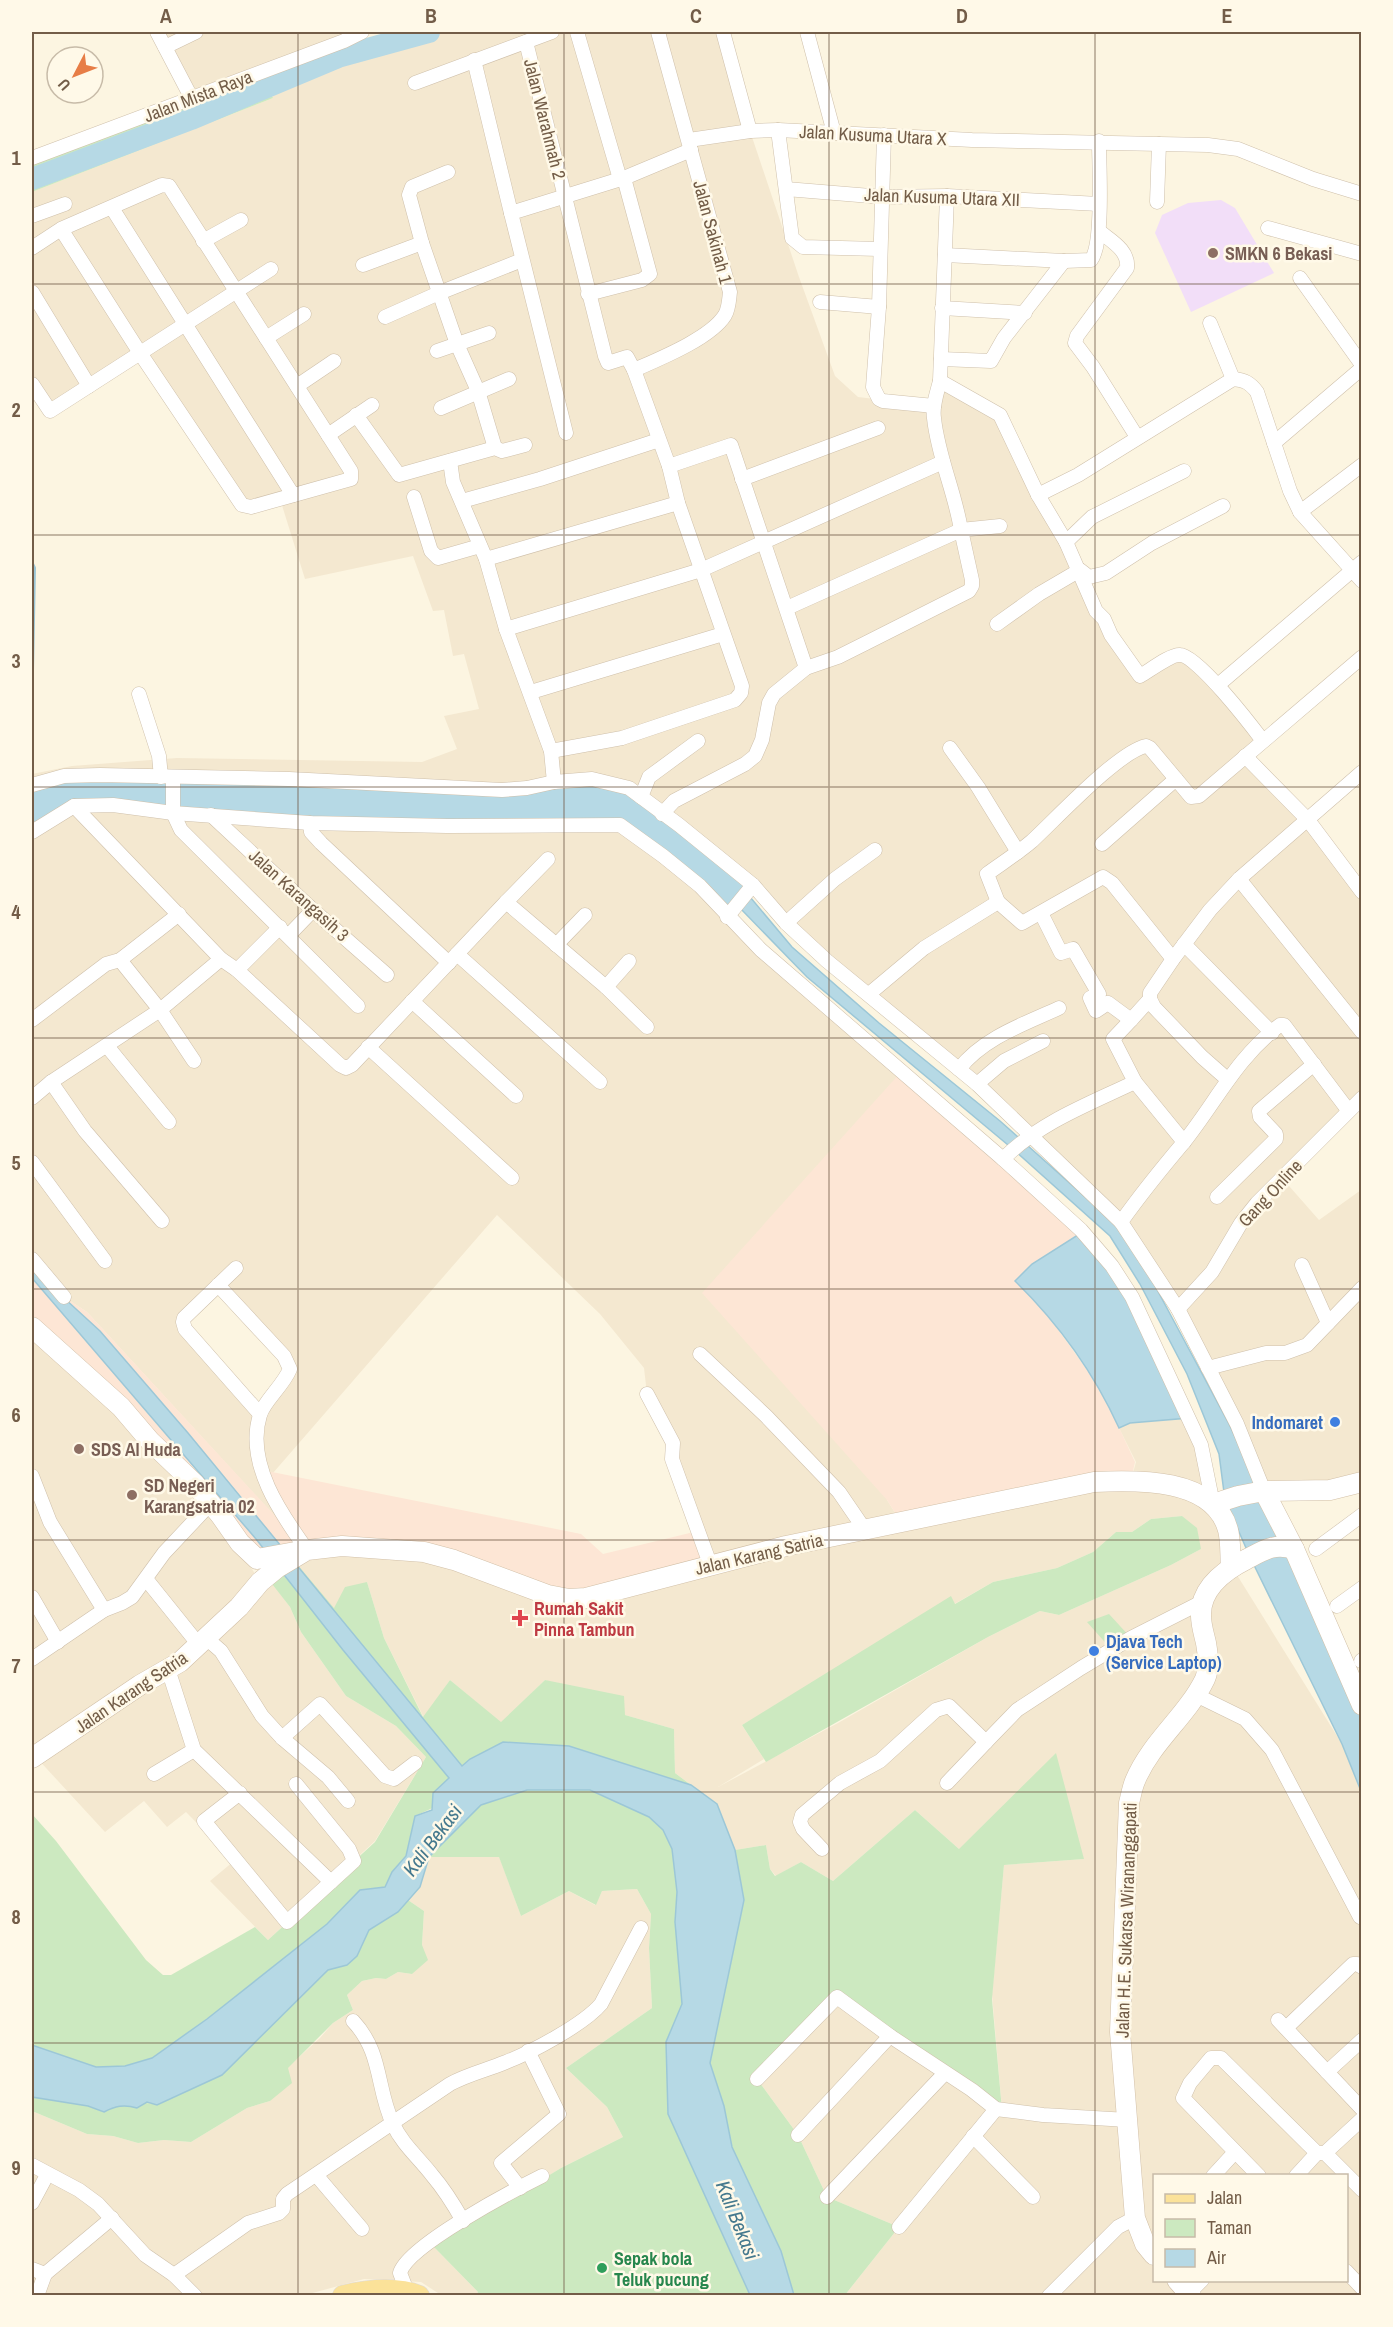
<svg xmlns="http://www.w3.org/2000/svg" width="1393" height="2327" font-family="'Archivo Narrow',sans-serif">
	<rect width="100%" height="100%" fill="#fcf5e1"/>
	<g fill="#f4e8d0" fill-rule="evenodd">
		<path d="M157,32H364L192,99Z"/>
		<path d="M404,32H723L750,131L799,277L835,376L858,397L934,406L940,381L1000,415L1080,570L1140,676L1181,655L1263,741L1245,756L1361,892V1098L1282,1178L1319,1220L1361,1190V1482L1264,1491L1237,1424L1121,1222L869,994L765,897L527,788L32,785V774L72,766L177,758L422,762L457,749L444,716L479,709L464,654L453,656L444,610L433,611L413,556L305,579L280,499L251,507L141,353L50,411L32,384V192L273,98L268,86L338,57L408,39Z"/>
		<path d="M74,806L620,825L663,856L901,1072L887,1500L901,1522L1131,1480L1136,1462L1119,1428L1130,1423L1189,1418L1232,1567L1342,1744L1361,1791V2295H845L899,2227L827,2197L798,2135L757,2079L837,1997L1002,2110L992,1994L1004,1865L1084,1859L959,1849L915,1810L833,1881L801,1862L776,1876L770,1869L766,1845L735,1850L717,1804L675,1773L674,1729L625,1715L545,1680L501,1723L450,1680L424,1718L384,1638L367,1582L334,1608L270,1580L290,1607L301,1632L346,1696L396,1726L426,1757L375,1841L268,1940L210,1881L234,1861L186,1812L167,1827L144,1801L105,1832L35,1756L32,1758V1340L40,1335L211,1503L260,1582L306,1550L87,1312L64,1297L32,1259V832ZM497,1215L600,1314L644,1368L647,1394L672,1459L710,1564L307,1550L263,1471L273,1473ZM219,1286L290,1369L260,1413L183,1322ZM1182,1516L1201,1549L1171,1565L1059,1615L1040,1611L988,1637L838,1723L718,1787L764,1759L742,1725L993,1582L1057,1568L1093,1552L1116,1532H1132L1151,1519ZM1154,2176H1346V2280H1154Z"/>
		<path d="M499,1856L521,1916L569,1891L595,1905L602,1891L637,1889L651,1914L649,1948L652,2008L566,2068L607,2107L623,2137L561,2168L434,2247L478,2292L476,2295H441L421,2282L364,2279L305,2295H32V2111L87,2134L113,2136L138,2143L164,2140L191,2142L247,2108L270,2101L287,2068L320,2038L333,2023L353,2010L347,1995L362,1981L376,1978L386,1979L398,1972L412,1974L422,1945L424,1911L408,1900L420,1887L429,1857Z"/>
	</g>
	<g fill="#fde6d5">
		<path d="M901,1072L1081,1233L1016,1282L1042,1307L1090,1374L1108,1404L1135,1462L1131,1480L901,1522L887,1500L702,1293Z"/>
		<path d="M32,1259L64,1297L87,1312L302,1545L262,1470L581,1534L603,1554L698,1531L710,1564L586,1598L424,1552L257,1559L32,1327Z"/>
	</g>
	<path fill="#f2def8" d="M1221,200L1235,208L1274,273L1191,312L1155,233L1162,215L1188,203Z"/>
	<g fill="#cce9c0">
		<path d="M260,73L273,98L32,192V158Z"/>
		<path d="M32,564L34,568L32,670Z"/>
		<path d="M1182,1516L1197,1528L1201,1549L1171,1565L1059,1615L1040,1611L988,1637L766,1762L742,1725L951,1596L955,1604L993,1582L1057,1568L1093,1552L1116,1532H1132L1151,1519Z"/>
		<path d="M297,1564L334,1608L345,1587L367,1582L384,1638L423,1717L450,1680L501,1722L545,1680L624,1696L625,1715L674,1729L675,1773L691,1785L569,1746L415,1816L406,1856L392,1872L385,1887L360,1890L327,1924L207,2019L152,2058L125,2066L96,2067L32,2045V1814L56,1841L146,1960L163,1975H171L255,1927L268,1940L375,1842L426,1757L396,1726L346,1696L301,1632L290,1607L269,1580Z"/>
		<path d="M1109,1614L1131,1638L1111,1649L1087,1622Z"/>
		<path d="M1056,1753L1084,1859L1004,1865L992,1999L1002,2110L837,1997L757,2079L798,2135L827,2197L899,2227L845,2295H794L781,2251L732,2147L724,2106L710,2063L744,1900L735,1850L766,1845L770,1869L775,1876L801,1862L833,1881L915,1810L959,1849Z"/>
		<path d="M527,1790H590L649,1817L663,1830L672,1849L677,1892L675,1922L682,2004L666,2042L668,2114L750,2295H476L478,2292L433,2246L561,2168L623,2137L607,2107L566,2068L652,2008L649,1948L651,1914L637,1889L602,1891L596,1905L569,1891L521,1916L499,1857H429L481,1805Z"/>
		<path d="M408,1900L424,1911L422,1945L428,1960L412,1974L398,1972L386,1979L376,1978L362,1981L347,1995L353,2010L333,2023L288,2068L292,2083L270,2101L247,2108L191,2142L164,2140L138,2143L113,2136L87,2134L32,2111V2097L88,2106L104,2112C119,2104 141,2100 157,2105L222,2075L328,1970L357,1956L369,1930L398,1912Z"/>
	</g>
	<g fill="#b6d9e5" stroke="#9cc7d7" stroke-width="1.5">
		<path d="M46,780L455,789L616,784L753,885L727,917L620,825H429L74,806L32,832V785Z"/>
		<path d="M750,897L792,947L879,1023L1000,1121L1120,1228L1154,1284L1229,1424L1361,1705V1791L1342,1744L1250,1557L1225,1500L1219,1454L1187,1374L1140,1284L1110,1236L1014,1150L807,977L740,908Z"/>
		<path d="M1081,1233L1112,1266L1189,1418L1130,1423L1119,1428C1094,1373 1058,1323 1015,1281L1032,1264Z"/>
		<path d="M32,1259L64,1298L100,1331L188,1433L462,1766L470,1759L503,1742L569,1746L691,1785L717,1804L735,1850L744,1900L710,2063L724,2106L732,2147L781,2251L794,2295H750L668,2114L666,2042L682,2004L675,1922L677,1892L672,1849L663,1830L649,1817L590,1790H527L481,1805L429,1857L420,1887L398,1912L369,1930L357,1956L347,1965L328,1970L222,2075L157,2105L147,2102L137,2108C124,2104 115,2106 104,2112L88,2106L32,2097V2045L96,2067L125,2066L152,2058L207,2019L327,1924L360,1890L385,1887L392,1872L406,1856L415,1816L432,1810L433,1793L449,1778L343,1650L256,1539L32,1278Z"/>
	</g>
	<g fill="none" stroke-linecap="round" stroke-linejoin="round">
		<path stroke="#9cc7d7" stroke-width="4" d="M32,564L34,568L32,670"/>
		<path stroke="#b6d9e5" stroke-width="22" d="M32,179L191,119L338,57L429,32"/>
		<g stroke="#cfc0ab" stroke-width="15">
			<g id="street">
				<path d="M157,32L192,99"/>
				<path d="M577,32L620,179"/>
				<path d="M723,32L750,131"/>
				<path d="M807,32L834,133"/>
				<path d="M526,42L605,356L608,363L627,357L634,370L669,466L678,503L742,686L741,693L735,700L622,738L551,751"/>
				<path d="M165,47L196,32"/>
				<path d="M474,60L511,213"/>
				<path d="M415,83L552,32"/>
				<path d="M778,130L792,238L803,247L879,249"/>
				<path d="M884,135L879,307L873,387L879,399L883,401L934,406"/>
				<path d="M689,140L750,131L778,130L972,140L1208,145L1238,149L1313,179L1362,194"/>
				<path d="M32,158L344,41L362,32"/>
				<path d="M448,172L412,187L409,195L422,243L457,344L478,391L495,448"/>
				<path d="M786,189L883,197L947,196L1099,204"/>
				<path d="M1157,202L1159,144"/>
				<path d="M112,208L293,495"/>
				<path d="M32,216L65,204"/>
				<path d="M1268,228L1362,254"/>
				<path d="M1099,231C1111,241 1129,250 1127,268L1077,336L1075,343L1093,367L1137,437"/>
				<path d="M203,241L241,220"/>
				<path d="M32,248L61,229L162,185L169,186L328,435L351,471V479L251,507L242,505L140,353L61,229"/>
				<path d="M945,255L1064,261L1091,260C1104,244 1099,165 1099,141"/>
				<path d="M363,265L422,243"/>
				<path d="M1300,278L1362,365"/>
				<path d="M32,292L89,386"/>
				<path d="M588,294L642,280L650,274L624,178"/>
				<path d="M820,302L879,307"/>
				<path d="M942,308L1025,313"/>
				<path d="M385,317L439,293L522,260"/>
				<path d="M1210,323L1233,379"/>
				<path d="M266,338L304,314"/>
				<path d="M437,351L489,333"/>
				<path d="M941,359L991,361L1004,338L1064,261"/>
				<path d="M634,370C659,359 711,338 725,315C729,308 729,300 730,292L658,32"/>
				<path d="M940,381L1000,415L1038,495L1066,542L1096,611L1104,619L1111,635L1140,676C1149,671 1171,654 1180,655C1197,655 1251,725 1263,741"/>
				<path d="M32,384L50,411L271,269"/>
				<path d="M297,386L334,361"/>
				<path d="M441,408L509,379"/>
				<path d="M356,415L399,475L495,448L502,451L525,445"/>
				<path d="M566,433L511,213L624,178L691,150"/>
				<path d="M328,435L372,405"/>
				<path d="M1274,443L1362,368"/>
				<path d="M450,461L453,482L486,559L506,629L551,751L554,782"/>
				<path d="M669,466L731,445L806,668"/>
				<path d="M742,479L878,428"/>
				<path d="M1038,495L1078,475L1233,379C1245,380 1250,383 1257,392L1290,491L1300,512L1362,581"/>
				<path d="M414,497L431,551L438,558L480,546"/>
				<path d="M462,501L540,479L659,440"/>
				<path d="M1300,512L1362,465"/>
				<path d="M1066,542L1092,517L1184,471"/>
				<path d="M486,559L678,503"/>
				<path d="M787,608L961,530C955,492 938,457 934,418C932,406 937,393 940,381L947,196"/>
				<path d="M997,624L1039,594L1080,570L1089,577L1106,573L1152,543L1223,506"/>
				<path d="M506,629L701,570L943,462"/>
				<path d="M1218,685L1362,562"/>
				<path d="M531,692L723,634"/>
				<path d="M139,694L159,756L161,777"/>
				<path d="M950,748L978,787L1018,852"/>
				<path d="M1245,756L1308,820L1362,892"/>
				<path d="M173,777V813L181,830L358,1006"/>
				<path d="M32,785L64,776L100,775L289,779L502,790L527,788L554,782L592,779L629,788L679,825L753,885L786,923L827,961L977,1084L1121,1222L1178,1309L1237,1424L1264,1491"/>
				<path d="M641,797L649,777L698,741"/>
				<path d="M74,806L221,959L237,970L340,1065L346,1068L352,1065L506,902L606,987L647,1027"/>
				<path d="M662,814L674,801L745,764L755,756L762,740L769,703L774,694L806,668L838,657L866,643L969,591L972,586V580L961,530L1000,526"/>
				<path d="M211,815L313,910L387,975"/>
				<path d="M310,823L311,832L321,843L449,963"/>
				<path d="M32,832L74,806L113,805L173,813L310,823L447,826L620,825L663,856L700,886L761,950L1003,1159L1081,1230L1112,1266L1132,1297L1201,1445L1213,1504"/>
				<path d="M1102,844L1176,779L1191,797L1199,796L1362,657"/>
				<path d="M1239,879L1362,1032"/>
				<path d="M506,902L548,859"/>
				<path d="M998,902L987,874C1002,863 1018,853 1032,841C1056,819 1118,752 1146,746L1150,748L1176,779"/>
				<path d="M1041,913L1061,953L1073,949L1099,994L1090,998L1096,1011L1108,1003L1131,1020L1150,999"/>
				<path d="M727,917L753,885"/>
				<path d="M786,923L835,879L875,850"/>
				<path d="M289,935L313,910"/>
				<path d="M1184,944L1272,1033"/>
				<path d="M556,945L585,915"/>
				<path d="M457,954L600,1082"/>
				<path d="M120,960L160,1010L194,1061"/>
				<path d="M237,970L280,927"/>
				<path d="M606,987L629,961"/>
				<path d="M869,994L924,948L998,902L1022,923L1103,877L1112,883L1173,959"/>
				<path d="M412,1001L516,1096"/>
				<path d="M32,1020L106,964L120,960L179,914"/>
				<path d="M107,1046L169,1122"/>
				<path d="M368,1047L512,1178"/>
				<path d="M959,1069C983,1038 1024,1024 1059,1008"/>
				<path d="M1227,1079L1202,1057L1154,1007L1150,999V993L1173,959L1210,910L1239,879L1362,772"/>
				<path d="M51,1082L85,1131L162,1221"/>
				<path d="M1135,1082L1184,1142"/>
				<path d="M977,1084L1004,1061L1043,1041"/>
				<path d="M32,1098L51,1082L160,1010L221,959"/>
				<path d="M1003,1159C1040,1122 1089,1104 1135,1082L1113,1039L1131,1020"/>
				<path d="M32,1162L105,1261"/>
				<path d="M1217,1197L1276,1139V1134L1260,1117L1259,1111L1314,1064"/>
				<path d="M1121,1222C1141,1194 1162,1168 1184,1142C1216,1102 1237,1057 1280,1025H1284L1348,1110"/>
				<path d="M32,1259L64,1297"/>
				<path d="M1302,1265L1328,1323"/>
				<path d="M236,1268L184,1318L183,1322L185,1329L260,1414"/>
				<path d="M218,1285L284,1356L290,1369C283,1386 264,1401 260,1415C245,1463 281,1514 307,1550"/>
				<path d="M1178,1309L1212,1272L1241,1223L1257,1203L1362,1098"/>
				<path d="M700,1354L766,1416L839,1492L865,1530"/>
				<path d="M1208,1368L1266,1353H1285L1307,1345L1362,1288"/>
				<path d="M647,1394L673,1443L672,1459L710,1564"/>
				<path d="M32,1476L50,1522L104,1610"/>
				<path d="M1316,1549L1362,1515"/>
				<path d="M146,1579L199,1645"/>
				<path d="M32,1597L58,1642"/>
				<path d="M1337,1606L1362,1588"/>
				<path d="M206,1638L221,1651L262,1716L282,1738L328,1777L348,1801"/>
				<path d="M32,1659L104,1610L122,1603L132,1597L164,1553L211,1503"/>
				<path d="M1361,1661L1362,1660"/>
				<path d="M168,1669L194,1750L331,1882L287,1922L204,1821L240,1793"/>
				<path d="M1196,1695L1245,1719L1272,1750L1360,1917"/>
				<path d="M282,1738L320,1704L385,1776L394,1779L415,1763"/>
				<path d="M154,1774L194,1750"/>
				<path d="M947,1783L986,1742"/>
				<path d="M296,1784L349,1849L354,1861L331,1882"/>
				<path d="M822,1849L803,1829L800,1822L802,1815L840,1783L880,1761L936,1710L949,1706L986,1742L1017,1710L1081,1668L1131,1638L1202,1602"/>
				<path d="M1278,2020L1362,2109"/>
				<path d="M353,2021C383,2053 376,2088 393,2124C402,2144 419,2158 432,2175C444,2189 454,2205 463,2221"/>
				<path d="M1286,2028L1353,1964H1357L1362,1967"/>
				<path d="M1327,2072L1362,2040"/>
				<path d="M757,2079L837,1997L890,2036L972,2090L996,2109L1043,2115L1128,2120"/>
				<path d="M798,2135L890,2036"/>
				<path d="M973,2136L1033,2197"/>
				<path d="M1325,2153L1362,2119"/>
				<path d="M32,2165L79,2190L98,2204L145,2255L174,2275L195,2296"/>
				<path d="M317,2176L362,2229"/>
				<path d="M1213,2176L1235,2152"/>
				<path d="M1259,2176L1183,2098L1190,2083L1211,2058H1221L1317,2153H1325L1362,2190"/>
				<path d="M1296,2176L1317,2153"/>
				<path d="M520,2188L501,2163L559,2114L528,2051"/>
				<path d="M827,2197L945,2073"/>
				<path d="M32,2203L47,2175"/>
				<path d="M899,2227L996,2109"/>
				<path d="M32,2269L45,2274L112,2218"/>
				<path d="M1346,2271L1362,2288"/>
				<path d="M174,2275L248,2223L279,2213L283,2209V2199L287,2194L450,2084C468,2074 487,2070 506,2062C532,2052 584,2024 601,2004L641,1928"/>
				<path d="M407,2291L400,2273C407,2246 514,2190 542,2176"/>
				<path d="M1189,2293L1202,2280"/>
				<path d="M37,2296L45,2274"/>
				<path d="M1049,2296L1118,2227L1135,2218"/>
			</g>
		</g>
		<g stroke="#d2c0a8" stroke-width="21">
			<g id="secondary">
				<path d="M32,1327L121,1407L150,1441L195,1484L221,1516L240,1543L257,1559L295,1552"/>
				<path d="M1264,1491L1294,1549L1362,1705"/>
				<path d="M1213,1504L1238,1496L1264,1491L1330,1490L1362,1482"/>
				<path d="M32,1758L140,1685L180,1662L239,1607L260,1582L277,1568L307,1550L342,1546L424,1552L454,1560L548,1595L569,1599L586,1598L786,1546L1094,1482C1136,1480 1214,1477 1228,1530C1231,1541 1230,1555 1231,1567"/>
				<path d="M1154,2255L1145,2244L1135,2218L1120,2032L1129,1803C1131,1796 1132,1788 1135,1781C1151,1742 1187,1716 1205,1679C1210,1667 1208,1655 1206,1643C1204,1634 1201,1625 1201,1616C1200,1588 1225,1570 1247,1559C1264,1550 1274,1543 1294,1549"/>
				<path d="M1177,2280L1191,2296"/>
			</g>
		</g>
		<g stroke="#e0dbd7" stroke-width="22">
			<path id="primary" d="M343,2296C368,2290 396,2287 419,2296"/>
		</g>
		<use href="#street" stroke="#fff" stroke-width="14"/>
		<use href="#secondary" stroke="#fff" stroke-width="20"/>
		<use href="#primary" stroke="#fbe299" stroke-width="21"/>
	</g>
	<path fill="none" stroke="#735d48" stroke-width="1.5" stroke-opacity="0.55" d="M298,32V2296M564,32V2296M829,32V2296M1095,32V2296M32,284H1362M32,535H1362M32,787H1362M32,1038H1362M32,1289H1362M32,1540H1362M32,1792H1362M32,2043H1362"/>
	<g fill="#8d6e63" stroke="#fff9e8" stroke-width="2">
		<circle cx="1213" cy="253" r="6"/>
		<circle cx="79" cy="1449" r="6"/>
		<circle cx="132" cy="1495" r="6"/>
	</g>
	<g fill="#3f7fe0" stroke="#fff9e8" stroke-width="2">
		<circle cx="1335" cy="1422" r="6"/>
		<circle cx="1094" cy="1651" r="6"/>
	</g>
	<path fill="#e0444e" stroke="#fff9e8" stroke-width="2" d="M517 1609h6v6h6v6h-6v6h-6v-6h-6v-6h6z"/>
	<circle fill="#2e9e5b" stroke="#fff9e8" stroke-width="2" cx="602" cy="2268" r="6"/>
	<g text-anchor="middle" dominant-baseline="central" stroke-width="5" stroke-linejoin="round" paint-order="stroke">
		<g font-size="18" fill="#735d48" stroke="#fff9e8">
			<text transform="translate(198 96) rotate(-21)">Jalan Mista Raya</text>
			<text transform="translate(545 119) rotate(76)">Jalan Warahmah 2</text>
			<text transform="translate(873 135) rotate(3)">Jalan Kusuma Utara X</text>
			<text transform="translate(942 197) rotate(2)">Jalan Kusuma Utara XII</text>
			<text transform="translate(713 232) rotate(75)">Jalan Sakinah 1</text>
			<text transform="translate(299 895) rotate(42)">Jalan Karangasih 3</text>
			<text transform="translate(1270 1193) rotate(-47)">Gang Online</text>
			<text transform="translate(759 1554) rotate(-13)">Jalan Karang Satria</text>
			<text transform="translate(131 1692) rotate(-34)">Jalan Karang Satria</text>
			<text transform="translate(1126 1920) rotate(-88)">Jalan H.E. Sukarsa Wirananggapati</text>
		</g>
		<g font-size="18" font-weight="bold" fill="#785e54" stroke="#fff9e8" text-anchor="start">
			<text x="1225" y="253">SMKN 6 Bekasi</text>
			<text x="91" y="1449">SDS Al Huda</text>
			<text x="144" y="1485">SD Negeri<tspan x="144" dy="21">Karangsatria 02</tspan></text>
		</g>
		<g font-size="18" font-weight="bold" fill="#366cbe" stroke="#fff9e8" text-anchor="end">
			<text x="1323" y="1422">Indomaret</text>
			<text x="1106" y="1641" text-anchor="start">Djava Tech<tspan x="1106" dy="21">(Service Laptop)</tspan></text>
		</g>
		<g font-size="18" font-weight="bold" fill="#be3a42" stroke="#fff9e8" text-anchor="start">
			<text x="534" y="1608">Rumah Sakit<tspan x="534" dy="21">Pinna Tambun</tspan></text>
		</g>
		<g font-size="18" font-weight="bold" fill="#27864d" stroke="#fff9e8" text-anchor="start">
			<text x="614" y="2258">Sepak bola<tspan x="614" dy="21">Teluk pucung</tspan></text>
		</g>
		<g font-size="20" font-style="italic" fill="#45798e" stroke="#fff9e8">
			<text transform="translate(432 1840) rotate(-53)">Kali Bekasi</text>
			<text transform="translate(738 2220) rotate(68)">Kali Bekasi</text>
		</g>
	</g>
	<rect width="1393" height="2327" fill="none" stroke="#fff9e8" stroke-width="66"/>
	<rect x="1153" y="2174" width="195" height="108" fill="#fff9e8" stroke="#c7bba8" stroke-width="1.5"/>
	<rect x="1165" y="2194" width="30" height="9" fill="#fbe299" stroke="#c7bba8" stroke-width="1.5"/>
	<text x="1207" y="2204" font-size="18" fill="#735d48">Jalan</text>
	<rect x="1165" y="2219" width="30" height="18" fill="#cce9c0" stroke="#c7bba8" stroke-width="1.5"/>
	<text x="1207" y="2234" font-size="18" fill="#735d48">Taman</text>
	<rect x="1165" y="2249" width="30" height="18" fill="#b6d9e5" stroke="#c7bba8" stroke-width="1.5"/>
	<text x="1207" y="2264" font-size="18" fill="#735d48">Air</text>
	<g transform="translate(75 75) rotate(228)"><circle r="28" fill="#fff9e8" stroke="#c7bba8" stroke-width="1.5"/>
	<path d="M0-4.5L10 22L0 15L-10 22Z" fill="#e77d46"/>
	<text y="-9" font-size="16" font-weight="bold" text-anchor="middle" fill="#735d48">U</text>
	</g>
	<rect x="33" y="33" width="1327" height="2261" fill="none" stroke="#735d48" stroke-width="2"/>
	<g font-size="20" text-anchor="middle" font-weight="bold" fill="#735d48">
		<text x="166" y="23">A</text>
		<text x="431" y="23">B</text>
		<text x="696" y="23">C</text>
		<text x="962" y="23">D</text>
		<text x="1227" y="23">E</text>
		<text x="16" y="165">1</text>
		<text x="16" y="417">2</text>
		<text x="16" y="668">3</text>
		<text x="16" y="919">4</text>
		<text x="16" y="1170">5</text>
		<text x="16" y="1422">6</text>
		<text x="16" y="1673">7</text>
		<text x="16" y="1924">8</text>
		<text x="16" y="2175">9</text>
	</g>
</svg>
